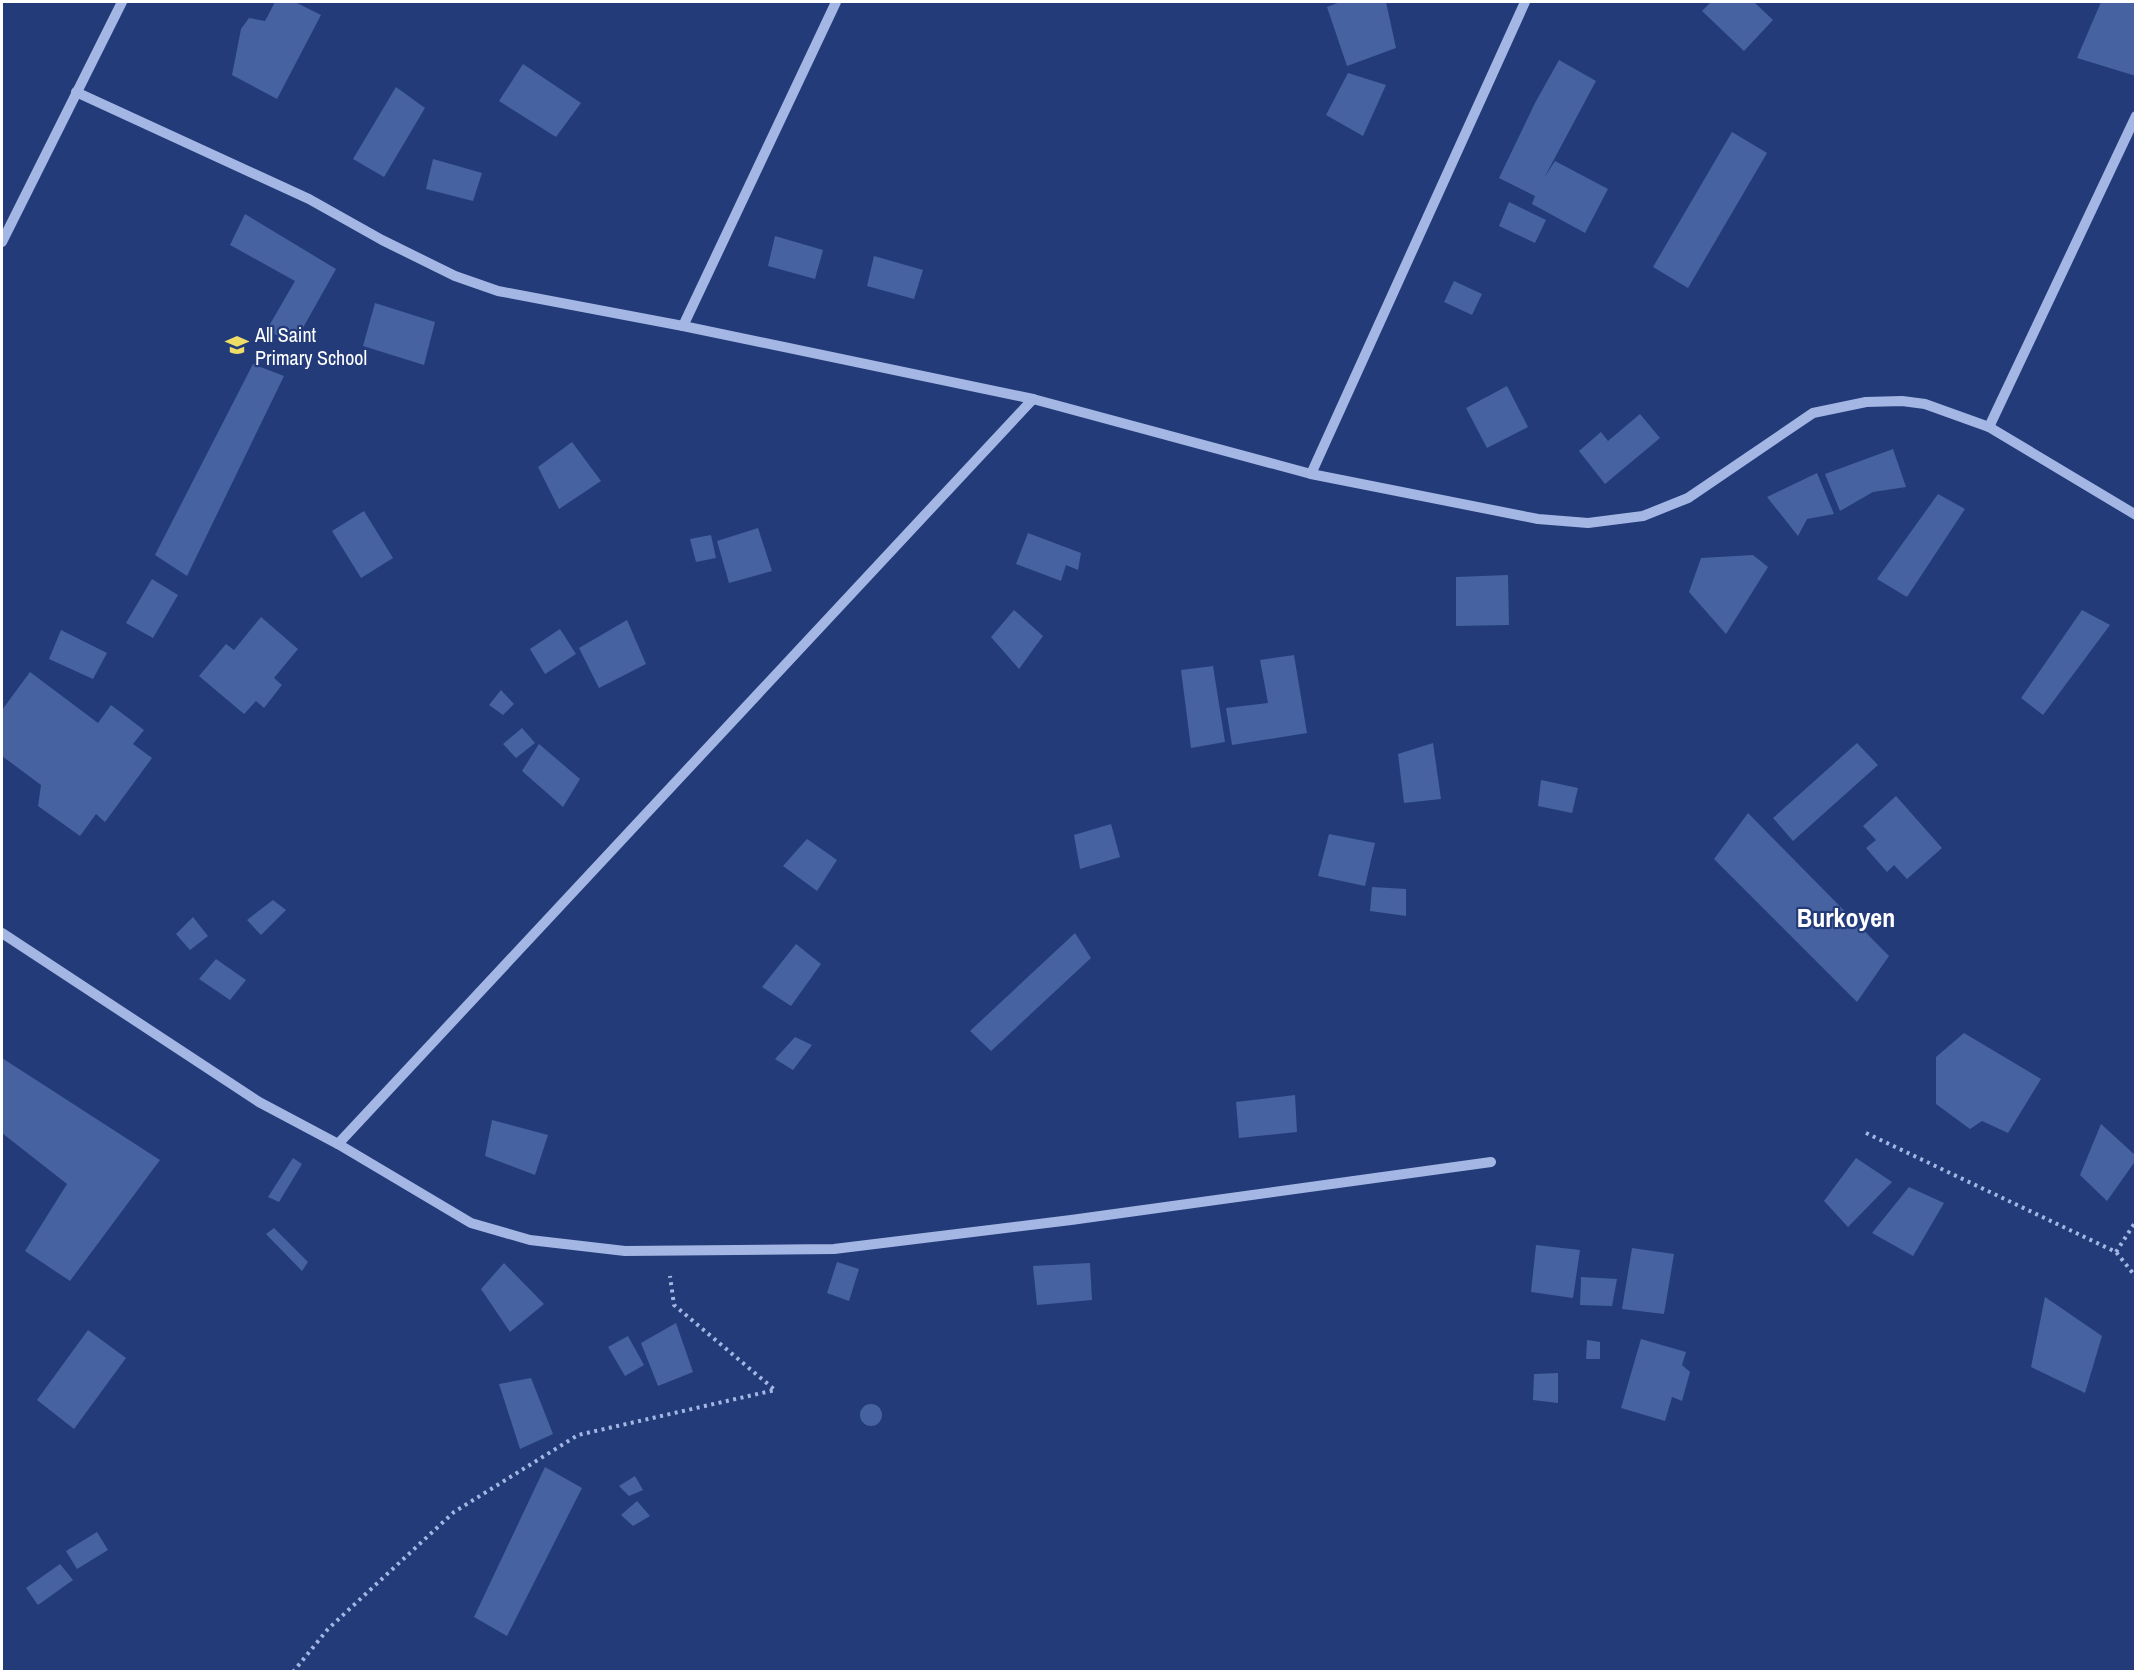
<svg xmlns="http://www.w3.org/2000/svg" width="2137" height="1673" font-family="'Archivo Narrow',sans-serif">
	<rect width="100%" height="100%" fill="#233b79"/>
	<g fill="#4762a0">
		<path d="M275,2H295L321,15L277,99L232,75L241,29L249,18L265,21Z"/>
		<path d="M1340,2H1386L1396,48L1347,66L1327,7Z"/>
		<path d="M1711,2H1754L1773,20L1744,51L1702,11Z"/>
		<path d="M2101,2H2136V76L2077,58Z"/>
		<path d="M1559,60L1596,81L1544,178L1555,161L1608,189L1585,233L1532,204L1535,196L1499,178L1535,103Z"/>
		<path d="M523,64L581,103L556,137L499,101Z"/>
		<path d="M1348,73L1386,85L1363,136L1326,115Z"/>
		<path d="M396,87L425,108L384,177L353,159Z"/>
		<path d="M1732,132L1767,153L1688,288L1653,267Z"/>
		<path d="M433,159L482,173L473,201L426,189Z"/>
		<path d="M1509,202L1546,220L1535,243L1499,226Z"/>
		<path d="M245,214L336,269L295,342L266,331L295,281L230,245Z"/>
		<path d="M775,236L823,250L815,279L768,266Z"/>
		<path d="M874,256L923,270L914,299L867,286Z"/>
		<path d="M1454,281L1482,294L1472,315L1444,302Z"/>
		<path d="M375,303L435,322L424,365L363,346Z"/>
		<path d="M253,364L284,376L187,576L155,555Z"/>
		<path d="M1507,386L1528,427L1487,448L1466,408Z"/>
		<path d="M1640,414L1660,438L1605,484L1579,451L1601,432L1608,441Z"/>
		<path d="M572,442L601,481L559,509L538,467Z"/>
		<path d="M1893,449L1906,487L1873,492L1840,511L1825,474Z"/>
		<path d="M1817,473L1834,514L1807,519L1798,536L1767,497Z"/>
		<path d="M1938,494L1965,509L1907,597L1877,579Z"/>
		<path d="M364,511L393,558L361,578L332,531Z"/>
		<path d="M758,528L772,571L729,583L717,541Z"/>
		<path d="M1028,533L1081,553L1078,570L1066,565L1061,581L1016,564Z"/>
		<path d="M711,535L716,558L696,562L690,539Z"/>
		<path d="M1753,555L1768,567L1726,634L1689,592L1701,558Z"/>
		<path d="M1508,575L1509,625L1456,626V577Z"/>
		<path d="M152,579L178,595L153,638L126,623Z"/>
		<path d="M1014,610L1043,636L1019,669L991,637Z"/>
		<path d="M2082,610L2110,625L2043,715L2021,698Z"/>
		<path d="M261,617L298,649L274,678L282,685L264,708L256,701L244,714L199,676L226,644L234,650Z"/>
		<path d="M627,620L646,664L599,688L579,648Z"/>
		<path d="M560,629L576,654L545,674L530,649Z"/>
		<path d="M61,630L107,653L93,679L49,659Z"/>
		<path d="M1294,655L1307,733L1232,745L1226,708L1268,703L1260,660Z"/>
		<path d="M1213,666L1225,742L1191,748L1181,670Z"/>
		<path d="M30,672L98,723L111,705L144,730L133,744L152,758L105,822L96,814L80,836L38,806L41,785L2,756V710Z"/>
		<path d="M501,690L514,704L503,715L489,705Z"/>
		<path d="M522,728L535,743L516,758L503,744Z"/>
		<path d="M1433,743L1441,799L1404,803L1398,754Z"/>
		<path d="M1857,743L1878,765L1793,841L1773,818Z"/>
		<path d="M539,744L580,779L563,807L522,771Z"/>
		<path d="M1541,780L1578,788L1572,813L1538,806Z"/>
		<path d="M1896,796L1942,848L1907,879L1894,865L1887,872L1866,848L1876,840L1863,826Z"/>
		<path d="M1748,813L1889,956L1857,1002L1714,859Z"/>
		<path d="M1111,824L1120,857L1080,869L1074,835Z"/>
		<path d="M1329,834L1375,843L1365,886L1318,876Z"/>
		<path d="M807,839L837,860L817,891L783,866Z"/>
		<path d="M1372,887L1406,889V916L1370,911Z"/>
		<path d="M273,900L286,910L261,935L247,920Z"/>
		<path d="M193,917L208,936L190,950L176,934Z"/>
		<path d="M1075,933L1091,958L991,1051L970,1031Z"/>
		<path d="M796,944L821,964L791,1006L762,987Z"/>
		<path d="M216,959L246,980L230,1000L199,979Z"/>
		<path d="M1964,1033L2041,1079L2008,1133L1982,1121L1970,1129L1936,1104V1057Z"/>
		<path d="M795,1037L812,1045L793,1070L775,1059Z"/>
		<path d="M2,1058L160,1160L70,1281L25,1251L67,1184L2,1133Z"/>
		<path d="M1295,1095L1297,1132L1239,1138L1236,1102Z"/>
		<path d="M492,1120L548,1135L535,1175L485,1156Z"/>
		<path d="M2101,1124L2136,1156V1160L2107,1201L2080,1175Z"/>
		<path d="M293,1158L302,1164L279,1202L268,1197Z"/>
		<path d="M1856,1158L1892,1182L1848,1227L1824,1201Z"/>
		<path d="M1909,1187L1944,1203L1913,1256L1872,1233Z"/>
		<path d="M274,1228L308,1262L302,1271L266,1234Z"/>
		<path d="M1536,1245L1580,1250L1573,1298L1531,1292Z"/>
		<path d="M1632,1248L1674,1254L1664,1314L1622,1309Z"/>
		<path d="M837,1262L859,1269L849,1301L827,1293Z"/>
		<path d="M504,1263L544,1304L510,1332L481,1289Z"/>
		<path d="M1090,1263L1092,1300L1037,1305L1033,1266Z"/>
		<path d="M1581,1277L1617,1279L1612,1306L1580,1305Z"/>
		<path d="M2045,1297L2102,1336L2085,1393L2031,1367Z"/>
		<path d="M676,1323L693,1372L658,1386L641,1343Z"/>
		<path d="M88,1330L126,1358L74,1429L37,1400Z"/>
		<path d="M628,1336L644,1365L625,1376L608,1347Z"/>
		<path d="M1641,1339L1686,1352L1682,1365L1690,1372L1682,1401L1672,1397L1665,1421L1621,1408Z"/>
		<path d="M1587,1340L1600,1342V1359H1586Z"/>
		<path d="M1558,1373V1403L1533,1400L1534,1374Z"/>
		<path d="M531,1378L553,1434L520,1449L499,1384Z"/>
		<circle cx="871" cy="1415" r="11"/>
		<path d="M545,1467L582,1488L507,1636L474,1617Z"/>
		<path d="M635,1476L643,1490L629,1496L619,1486Z"/>
		<path d="M637,1501L650,1516L633,1526L621,1515Z"/>
		<path d="M97,1532L108,1550L77,1569L66,1551Z"/>
		<path d="M60,1564L73,1580L38,1605L26,1588Z"/>
	</g>
	<g fill="none" stroke-linecap="round" stroke-linejoin="round">
		<g stroke="#a4b7e4" stroke-width="4" stroke-dasharray="3 4.5" stroke-linecap="butt">
			<path d="M1866,1133L2116,1252L2136,1277"/>
			<path d="M2116,1252L2136,1221"/>
			<path d="M293,1672L328,1629L454,1512L578,1435L775,1390L674,1305L670,1276"/>
		</g>
		<g stroke="#a4b7e4" stroke-width="10">
			<path d="M76,92L309,199L382,240L455,276L498,291L683,326L1033,399L1311,474L1538,519L1588,523L1643,516L1688,498L1813,413L1866,402L1902,401L1925,404L1989,427L2136,515"/>
			<path d="M2,242L122,2"/>
			<path d="M683,326L836,2"/>
			<path d="M1989,427L2136,116"/>
			<path d="M1311,474L1525,2"/>
			<path d="M2,933L259,1102L338,1144L471,1223L530,1240L625,1251L834,1249L1071,1220L1491,1162"/>
			<path d="M338,1144L1033,399"/>
		</g>
	</g>
	<defs>
		<g id="school-bare" transform="scale(1.8)"><path d="M0-5L7-2L0 1L-7-2ZM-4 1L0 2.5L4 1V4Q0 6-4 4Z" fill="#efdd67" stroke="#233b79" stroke-width="2.5" paint-order="stroke"/></g>
	</defs>
	<g fill-rule="evenodd">
		<use href="#school-bare" x="237" y="345"/>
	</g>
	<g text-anchor="middle" dominant-baseline="central" stroke-width="4.5" stroke-linejoin="round" paint-order="stroke">
		<g font-size="20" fill="#fff" stroke="#233b79" text-anchor="start">
			<text x="255" y="334">All Saint<tspan x="255" dy="23">Primary School</tspan></text>
		</g>
		<g font-size="26" font-weight="bold" fill="#fff" stroke="#233b79">
			<text x="1846" y="917">Burkoyen</text>
		</g>
	</g>
	<rect width="2137" height="1673" fill="none" stroke="#ffffff" stroke-width="6"/>
</svg>
